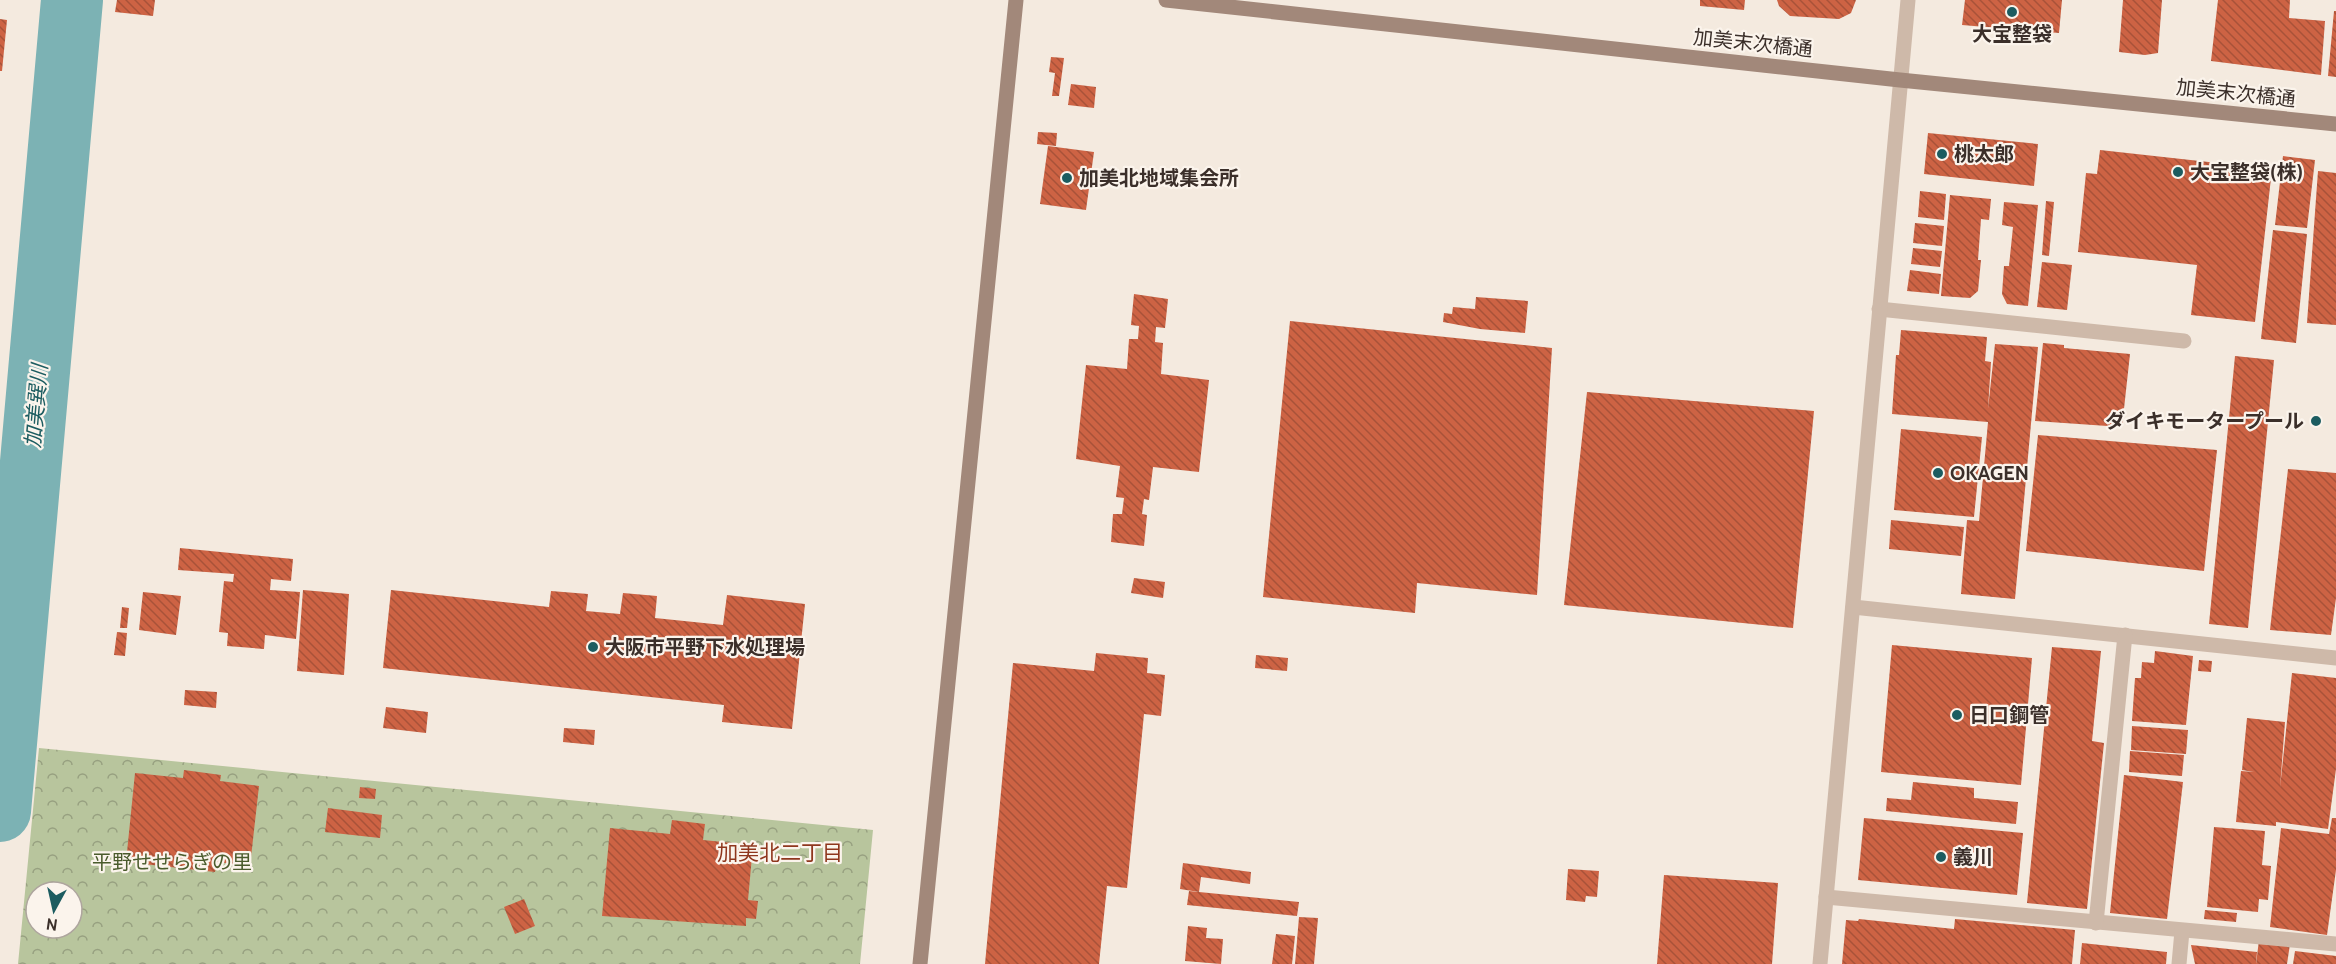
<svg xmlns="http://www.w3.org/2000/svg" width="2336" height="964" font-family="Cabin,'Noto Sans JP',sans-serif">
	<defs>
		<pattern id="park-crowns" width="20" height="18" patternUnits="userSpaceOnUse" patternTransform="scale(1.5)"><rect width="20" height="18" fill="#b8c59d"/><path d="M2 6a3 3 0 1 1 6 0M12 15a3 3 0 1 1 6 0" fill="none" stroke="#97a080"/></pattern>
		<pattern id="building-back-hatch" width="6" height="6" patternUnits="userSpaceOnUse" patternTransform="scale(1.5)"><rect width="6" height="6" fill="#cd6344"/><path d="M-1 5l2 2M0 0l6 6M5-1l2 2" fill="none" stroke="#a85239"/></pattern>
	</defs>
	<rect width="100%" height="100%" fill="#f4eadf"/>
	<path fill="url(#park-crowns)" fill-rule="evenodd" d="M39,748L873,830L860,964H18ZM36,892H72V928H36Z"/>
	<g fill="none" stroke-linecap="round" stroke-linejoin="round">
		<path stroke="#7cb2b4" stroke-width="62" d="M0,811L72,0"/>
	</g>
	<g fill="url(#building-back-hatch)">
		<path d="M117,0H155L153,16L115,12Z"/>
		<path d="M1700,0H1745L1744,10L1700,6Z"/>
		<path d="M1777,0H1856L1851,13L1839,19L1790,16L1779,6Z"/>
		<path d="M1965,0H2062L2059,33L1962,25Z"/>
		<path d="M2123,0H2162L2158,53L2145,55L2119,52Z"/>
		<path d="M2218,0H2290L2289,18L2325,21L2321,75L2211,61Z"/>
		<path d="M2334,11H2336V77L2328,76Z"/>
		<path d="M0,19L7,20L2,71H0Z"/>
		<path d="M1051,57L1064,58L1059,96H1052L1055,73L1049,72Z"/>
		<path d="M1071,84L1096,87L1094,108L1068,105Z"/>
		<path d="M1038,132L1057,133L1056,146L1037,144Z"/>
		<path d="M1928,133L2038,144L2034,186L1924,174Z"/>
		<path d="M1048,146L1094,152L1086,210L1040,204Z"/>
		<path d="M2100,150L2272,169L2255,322L2191,315L2197,265L2078,252L2086,173L2097,174Z"/>
		<path d="M2283,156L2315,160L2307,228L2275,225Z"/>
		<path d="M2318,171L2336,173V325L2307,323Z"/>
		<path d="M1920,191L1946,194L1944,220L1918,217Z"/>
		<path d="M1950,195L1991,199L1989,220L1981,219L1978,260H1981L1978,291L1970,298L1941,296Z"/>
		<path d="M2046,201L2054,202L2049,256L2042,255Z"/>
		<path d="M2004,202L2038,205L2028,306L2007,304L2002,294L2004,266H2009L2013,227L2002,225Z"/>
		<path d="M1915,223L1944,226L1942,246L1913,243Z"/>
		<path d="M2273,230L2307,234L2296,343L2261,339Z"/>
		<path d="M1913,248L1942,251L1940,267L1911,264Z"/>
		<path d="M2042,262L2072,265L2067,310L2037,307Z"/>
		<path d="M1910,270L1941,274L1939,294L1907,291Z"/>
		<path d="M1134,294L1168,299L1165,328L1156,327L1155,342L1163,343L1161,374L1209,380L1199,472L1153,467L1149,500L1144,499L1142,514L1147,515L1144,546L1111,542L1113,514H1122L1124,498L1116,497L1120,466L1076,459L1086,365L1127,369L1129,339H1138L1139,326L1131,325Z"/>
		<path d="M1476,297L1528,301L1525,333L1480,329L1443,322L1444,313L1452,314L1453,307L1475,309Z"/>
		<path d="M1290,321L1552,348L1537,595L1417,583L1415,613L1263,597Z"/>
		<path d="M1901,330L1987,337L1985,361L1991,362L1988,409L1995,344L2038,347L2015,599L1961,594L1967,520L1979,521L1988,422L1892,414L1896,355H1899Z"/>
		<path d="M2043,343L2064,345V348L2130,354L2122,427L2035,421Z"/>
		<path d="M2235,356L2274,360L2248,628L2209,624Z"/>
		<path d="M1587,392L1814,411L1793,628L1564,605Z"/>
		<path d="M1901,429L1982,437L1974,517L1894,510Z"/>
		<path d="M2038,435L2217,450L2204,571L2026,551Z"/>
		<path d="M2288,469L2336,473V598L2331,635L2270,630Z"/>
		<path d="M1891,520L1964,527L1961,556L1889,549Z"/>
		<path d="M180,548L293,559L291,581L271,579L270,590L300,592L296,639L265,635L264,649L227,646L228,633L219,632L224,581L233,582L234,574L178,570Z"/>
		<path d="M1134,578L1165,582L1163,598L1131,593Z"/>
		<path d="M303,590L349,594L344,675L297,671Z"/>
		<path d="M391,590L549,607L551,591L588,594L586,611L620,614L623,593L657,596L655,618L723,625L727,595L805,604L792,729L722,722L724,705L383,668Z"/>
		<path d="M143,592L181,596L176,635L139,630Z"/>
		<path d="M122,607L129,608L127,628H120Z"/>
		<path d="M117,632L127,633L125,656L114,655Z"/>
		<path d="M1892,645L2032,658L2021,785L1881,772Z"/>
		<path d="M2052,647L2101,651L2092,741L2104,743L2087,909L2027,903Z"/>
		<path d="M2155,651L2193,656L2186,725L2132,721L2135,678H2141L2142,662L2154,663Z"/>
		<path d="M1096,653L1148,658L1147,673L1165,675L1161,716L1144,714L1127,888L1107,886L1099,964H985L1013,663L1094,671Z"/>
		<path d="M1256,655L1288,658L1287,671L1255,668Z"/>
		<path d="M2199,660L2212,661L2211,672L2198,671Z"/>
		<path d="M2292,673L2336,678V769L2328,829L2276,822V826L2236,822L2241,771L2254,772L2242,770L2247,718L2285,722L2280,788Z"/>
		<path d="M185,690L217,692L216,708L184,705Z"/>
		<path d="M386,707L428,712L426,733L383,728Z"/>
		<path d="M2132,726L2188,730L2186,754L2131,750Z"/>
		<path d="M564,728L595,730L594,745L563,742Z"/>
		<path d="M2130,751L2184,755L2182,776L2129,772Z"/>
		<path d="M184,770L221,775L220,781L259,786L250,866L217,862L215,872L126,862L135,773L183,778Z"/>
		<path d="M2124,775L2183,782L2167,919L2110,913Z"/>
		<path d="M1913,782L1974,788V798L2018,802L2016,824L1886,811L1887,798L1911,800Z"/>
		<path d="M360,787L376,789L375,799L359,798Z"/>
		<path d="M328,808L382,815L380,838L325,832Z"/>
		<path d="M1864,818L2023,833L2017,895L1858,880Z"/>
		<path d="M2332,818H2336V870L2327,935L2270,927L2281,828L2329,834Z"/>
		<path d="M672,820L705,824L703,840L753,845L748,900L758,901L756,919L746,918V926L602,916L610,828L670,834Z"/>
		<path d="M2214,827L2265,831L2262,865L2271,866L2268,900L2259,899L2258,912L2207,907Z"/>
		<path d="M1183,863L1251,872L1250,884L1201,877L1199,892L1180,889Z"/>
		<path d="M1568,869L1599,871L1597,897L1586,896L1585,902L1566,900Z"/>
		<path d="M1664,875L1778,883L1772,964H1657Z"/>
		<path d="M1189,891L1299,902L1297,916L1187,905Z"/>
		<path d="M524,899L535,926L515,934L504,907Z"/>
		<path d="M2205,910L2237,913L2236,922L2204,919Z"/>
		<path d="M1299,917L1318,918L1314,964H1295Z"/>
		<path d="M1859,919L1954,929L1955,919L2075,930L2072,964H1842L1846,920L1858,921Z"/>
		<path d="M1188,926L1207,928L1206,938L1223,939L1221,964L1185,961Z"/>
		<path d="M1276,934L1295,936L1292,964H1272Z"/>
		<path d="M2259,940L2290,944L2287,964H2256Z"/>
		<path d="M2082,943L2167,952L2166,964H2080Z"/>
		<path d="M2191,945L2257,952L2256,964H2195Z"/>
		<path d="M2295,951L2336,956V964H2293Z"/>
	</g>
	<g fill="none" stroke-linecap="round" stroke-linejoin="round">
		<g stroke="#ceb9a9" stroke-width="15">
			<path d="M1879,309L2184,341"/>
			<path d="M1853,607L2336,658"/>
			<path d="M1826,897L2336,944"/>
			<path d="M2096,923L2125,635"/>
			<path d="M1820,964L1908,0"/>
			<path d="M2179,964L2182,931"/>
		</g>
		<g stroke="#a2887a" stroke-width="15">
			<path d="M1166,0L1900,80L2336,124"/>
			<path d="M920,964L1016,0"/>
		</g>
	</g>
	<g fill="#1c5c60" stroke="#fbf4ec" stroke-width="2">
		<circle cx="2012" cy="12" r="6"/>
		<circle cx="1942" cy="154" r="6"/>
		<circle cx="2178" cy="172" r="6"/>
		<circle cx="1067" cy="178" r="6"/>
		<circle cx="2316" cy="421" r="6"/>
		<circle cx="1938" cy="473" r="6"/>
		<circle cx="593" cy="647" r="6"/>
		<circle cx="1957" cy="715" r="6"/>
		<circle cx="1941" cy="857" r="6"/>
	</g>
	<g text-anchor="middle" dominant-baseline="central" stroke-width="4.5" stroke-linejoin="round" paint-order="stroke">
		<g font-size="20" font-weight="bold" fill="#3b2f2a" stroke="#fbf4ec" text-anchor="start">
			<text x="2012" y="34" text-anchor="middle">大宝整袋</text>
			<text x="1954" y="154">桃太郎</text>
			<text x="2190" y="172">大宝整袋(株)</text>
			<text x="1079" y="178">加美北地域集会所</text>
			<text x="2304" y="421" text-anchor="end">ダイキモータープール</text>
			<text x="1950" y="473">OKAGEN</text>
			<text x="605" y="647">大阪市平野下水処理場</text>
			<text x="1969" y="715">日口鋼管</text>
			<text x="1953" y="857">義川</text>
		</g>
		<g font-size="20" fill="#3b2f2a" stroke="#fbf4ec">
			<text transform="translate(1753 43) rotate(6)">加美末次橋通</text>
			<text transform="translate(2236 93) rotate(6)">加美末次橋通</text>
		</g>
		<g font-size="20" fill="#4a5b2c" stroke="#fbf4ec">
			<text x="172" y="862">平野せせらぎの里</text>
		</g>
		<g font-size="21" font-style="italic" fill="#1c5c60" stroke="#fbf4ec">
			<text transform="translate(36 406) rotate(-85)">加美巽川</text>
		</g>
		<g font-size="21" fill="#8f361d" stroke="#fbf4ec">
			<text x="780" y="852">加美北二丁目</text>
		</g>
	</g>
	<g transform="translate(54 910) rotate(188)"><circle r="28" fill="#fbf4ec" stroke="#aea59e" stroke-width="1.5"/>
	<path d="M0-4.5L10 22L0 15L-10 22Z" fill="#1c5c60"/>
	<text y="-9" font-size="16" font-weight="bold" text-anchor="middle" fill="#3b2f2a">N</text>
	</g>
</svg>
